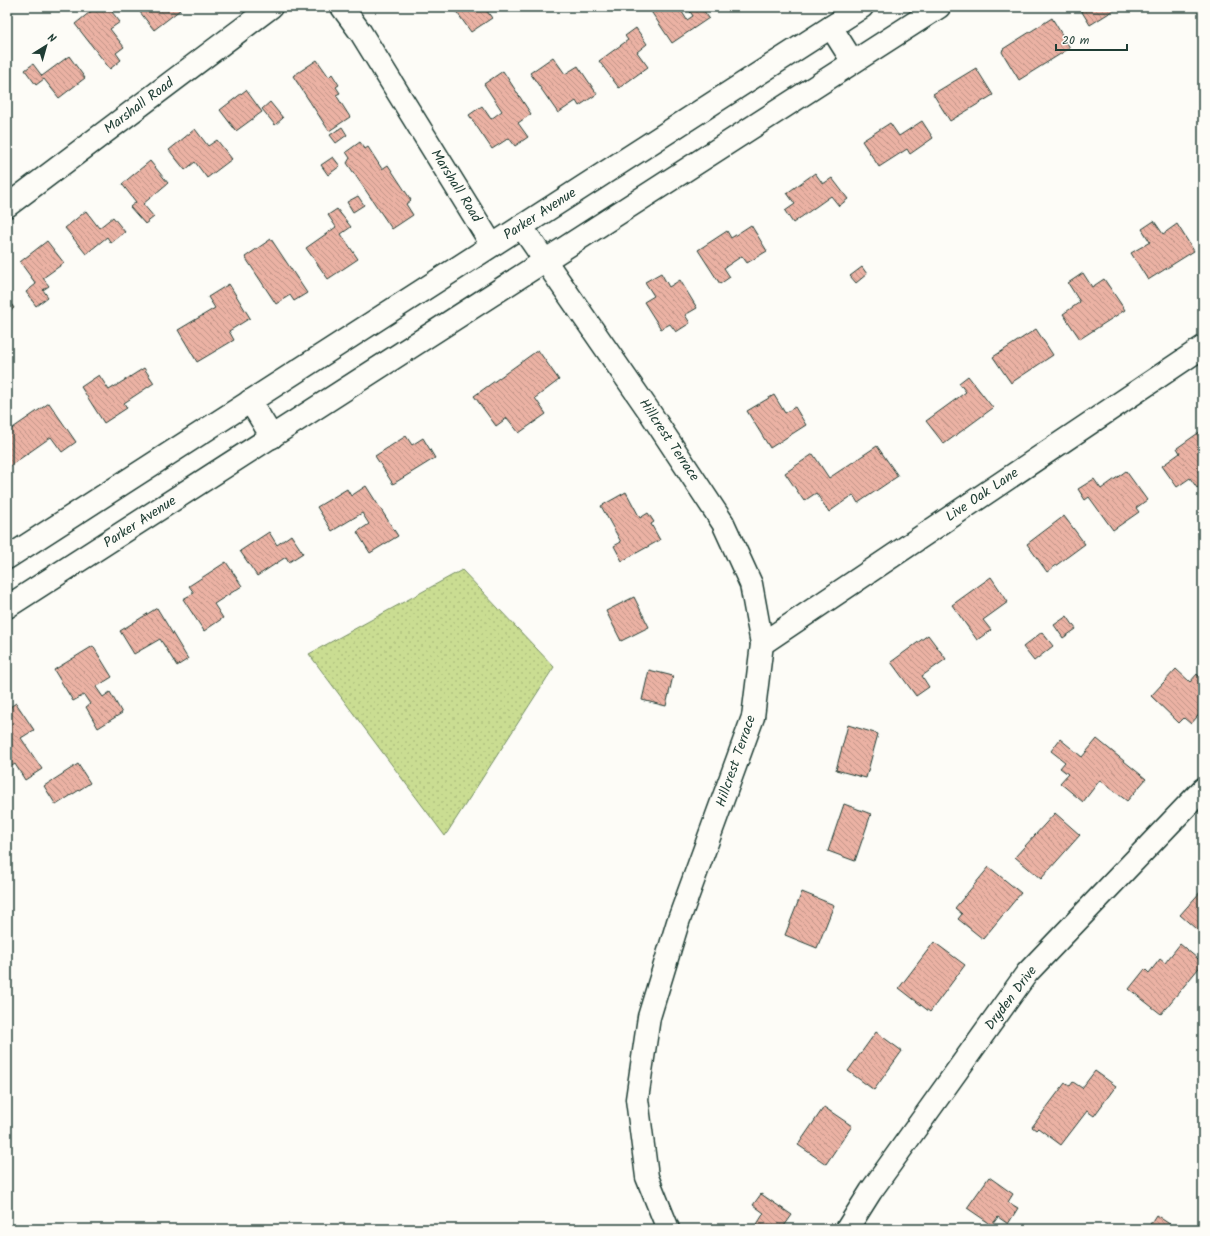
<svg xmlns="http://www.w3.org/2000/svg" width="1210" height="1236" font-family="Kalam,sans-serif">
	<defs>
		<pattern id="grass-dots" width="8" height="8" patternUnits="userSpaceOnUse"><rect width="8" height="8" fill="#cadd92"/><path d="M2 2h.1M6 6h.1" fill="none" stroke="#adbf7e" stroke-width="1.8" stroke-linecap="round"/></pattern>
		<pattern id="building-back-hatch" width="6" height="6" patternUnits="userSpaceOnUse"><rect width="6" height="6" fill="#ebb2a4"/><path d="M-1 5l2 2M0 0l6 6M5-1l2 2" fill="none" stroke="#be9286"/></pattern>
	</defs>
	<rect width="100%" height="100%" fill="#fdfcf7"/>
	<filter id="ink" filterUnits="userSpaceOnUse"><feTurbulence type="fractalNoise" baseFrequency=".025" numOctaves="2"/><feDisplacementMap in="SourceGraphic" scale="8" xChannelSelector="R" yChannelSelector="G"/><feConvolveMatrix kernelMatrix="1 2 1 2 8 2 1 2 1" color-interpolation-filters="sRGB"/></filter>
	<g filter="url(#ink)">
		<path fill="url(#grass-dots)" stroke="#748d63" d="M462,570L554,667L445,836L309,654Z"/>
		<g fill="url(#building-back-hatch)" stroke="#1f3d34">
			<path d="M101,7H108L120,22L110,29L124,47L116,53L121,60L110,69L75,24L95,8L97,11Z"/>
			<path d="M136,7H177L180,10L154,30Z"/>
			<path d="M453,7H484L492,18L471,32Z"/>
			<path d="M648,7H679L687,20L693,16L687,7H701L709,18L672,43Z"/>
			<path d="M1079,7H1119L1090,25Z"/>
			<path d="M1052,18L1070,48L1019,80L1002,52L1003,49Z"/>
			<path d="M636,28L647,44L637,52L648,67L619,88L599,61L628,40L625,36Z"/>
			<path d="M69,56L85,78L59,98L44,79L36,85L25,70L33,64L42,76Z"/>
			<path d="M553,57L565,74L578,66L597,94L579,106L576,101L558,113L530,73Z"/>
			<path d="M317,60L329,77L332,74L339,85L336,87L340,93L336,95L350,117L329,131L293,76Z"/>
			<path d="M976,68L993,95L950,121L933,94Z"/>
			<path d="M503,71L531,114L518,123L528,137L515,146L509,138L492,149L469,115L482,106L491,119L502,111L484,84Z"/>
			<path d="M246,90L262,112L236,131L220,110Z"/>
			<path d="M270,102L283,118L275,125L262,109Z"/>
			<path d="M922,121L933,138L910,154L907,149L879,167L862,141L890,123L899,136Z"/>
			<path d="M342,127L347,135L336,143L330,135Z"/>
			<path d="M195,129L208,146L217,140L232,159L207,178L195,162L185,170L169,150Z"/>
			<path d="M360,142L365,149L368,147L382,169L388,165L411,200L406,204L413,215L392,229L347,163L350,158L346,152Z"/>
			<path d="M333,157L340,166L328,175L321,165Z"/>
			<path d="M150,161L168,183L143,204L154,217L145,224L130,207L136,202L122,184Z"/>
			<path d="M815,173L823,184L832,178L848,199L839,206L831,196L793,223L785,211L795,204L787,193Z"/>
			<path d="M358,196L364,205L353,212L347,202Z"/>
			<path d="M337,209L351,227L341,234L358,259L328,279L306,248L336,227L328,215Z"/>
			<path d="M86,211L99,228L113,217L125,232L111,243L107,237L86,254L65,228Z"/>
			<path d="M1154,221L1163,234L1177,224L1194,251L1148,280L1131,253L1150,242L1142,229Z"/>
			<path d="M751,225L767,251L747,263L742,256L724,268L730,277L720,284L698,250L727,231L731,238Z"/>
			<path d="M271,239L307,293L294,301L290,295L276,304L245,257Z"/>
			<path d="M47,241L64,263L43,278L49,286L43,290L48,297L36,306L26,292L36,284L20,262Z"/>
			<path d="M862,267L867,274L856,283L850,276Z"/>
			<path d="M661,273L669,287L680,280L697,308L685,315L690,323L676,332L670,324L661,329L644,302L654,296L645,282Z"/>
			<path d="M1083,273L1092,287L1104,279L1125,310L1080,339L1063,314L1080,302L1068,283Z"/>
			<path d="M229,284L250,318L229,331L234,340L197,362L178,330L215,308L208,297Z"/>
			<path d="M7,298L14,308L7,313Z"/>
			<path d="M1036,329L1053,355L1011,383L993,357Z"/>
			<path d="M538,350L559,380L535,398L546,414L519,433L507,418L496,426L474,396Z"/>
			<path d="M144,368L154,383L124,403L127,408L104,423L81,387L99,375L109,390Z"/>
			<path d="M968,376L993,408L944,444L926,421L966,392L959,383Z"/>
			<path d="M774,395L785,413L795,407L806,425L770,448L747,411Z"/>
			<path d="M49,403L76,442L62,452L51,437L7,468V432Z"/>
			<path d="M1201,431L1203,434V468L1198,471L1203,478V484L1197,488L1190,478L1177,487L1162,466L1180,453L1177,448Z"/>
			<path d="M406,436L412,445L423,438L435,458L393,484L375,456Z"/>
			<path d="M877,446L898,476L858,503L853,495L829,512L816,493L804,501L785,473L813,454L829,478Z"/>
			<path d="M1126,471L1147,500L1136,508L1139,512L1113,530L1089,497L1085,500L1078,489L1094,479L1101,489Z"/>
			<path d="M366,486L398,536L370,553L357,532L369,524L362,513L332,531L317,507L347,489L351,496Z"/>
			<path d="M626,492L640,518L648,513L654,522L651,524L660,540L622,561L614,546L621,542L601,506Z"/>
			<path d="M1064,516L1085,544L1047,572L1027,544Z"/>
			<path d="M269,532L277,545L291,535L303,553L289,562L286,557L257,576L240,551Z"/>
			<path d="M226,562L242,586L214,604L223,618L204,631L183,599L194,593L189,586Z"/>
			<path d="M991,577L1008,602L983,620L991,630L977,640L952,605Z"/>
			<path d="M634,597L649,627L621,641L606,611Z"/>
			<path d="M157,608L188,659L177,666L160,639L134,654L120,631Z"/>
			<path d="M1067,616L1076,629L1063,638L1054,625Z"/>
			<path d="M1042,632L1053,646L1034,661L1023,647Z"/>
			<path d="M928,635L946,659L922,676L929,687L916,696L891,662Z"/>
			<path d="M93,646L112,677L96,687L103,697L110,692L122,713L98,728L86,707L90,704L84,695L73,701L54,670Z"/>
			<path d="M1176,669L1190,682L1197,674L1203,680V710L1191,724L1184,718L1179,723L1151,696Z"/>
			<path d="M649,670L673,676L666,706L642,700Z"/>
			<path d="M16,703L34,730L21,738L42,769L25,780L15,764L7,769V709Z"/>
			<path d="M848,725L878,734L866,778L836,770Z"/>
			<path d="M1060,739L1082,757L1097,739L1146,779L1127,801L1100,780L1083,802L1060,783L1068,774L1060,768L1065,762L1051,751Z"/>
			<path d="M78,764L90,783L56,805L44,786Z"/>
			<path d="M844,804L871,814L855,861L828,851Z"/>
			<path d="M1055,813L1080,835L1041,879L1015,857Z"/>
			<path d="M989,867L1021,893L983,939L958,919L962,914L955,908Z"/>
			<path d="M1202,890L1203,891V935L1180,915Z"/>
			<path d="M802,892L834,905L817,948L785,935Z"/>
			<path d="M934,942L965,965L930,1012L899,988Z"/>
			<path d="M1180,944L1203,963L1161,1014L1129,989L1145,969L1149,973L1160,959L1165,963Z"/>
			<path d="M876,1032L902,1051L874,1090L848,1071Z"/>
			<path d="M1095,1071L1116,1086L1094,1116L1087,1111L1061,1145L1038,1128L1036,1130L1032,1127L1065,1083L1070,1086L1073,1082L1082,1088Z"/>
			<path d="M824,1107L852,1126L826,1164L798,1145Z"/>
			<path d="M989,1177L1013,1194L1008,1202L1018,1208L1008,1224L998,1217L992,1225L967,1208Z"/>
			<path d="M761,1194L792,1215L782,1229H754L764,1213L753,1205Z"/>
			<path d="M1156,1215L1177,1229H1147Z"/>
		</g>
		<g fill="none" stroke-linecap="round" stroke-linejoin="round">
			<g stroke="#1f3d34" stroke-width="25">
				<g id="minor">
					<path d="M342,7L361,33L492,245"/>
					<path d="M7,206L271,7"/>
					<path d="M521,226L649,411L723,523L751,584L762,644L753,717L678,922L649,1017L637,1099L647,1177L668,1229"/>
					<path d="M762,644L1203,347"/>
					<path d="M847,1229L871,1191L1027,973L1203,789"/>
				</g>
			</g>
			<g stroke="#1f3d34" stroke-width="25">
				<g id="tertiary">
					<path d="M831,27L853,62"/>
					<path d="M250,401L272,437"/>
					<path d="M7,558L862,7"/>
					<path d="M7,607L939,7"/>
				</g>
			</g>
			<use href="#minor" stroke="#fdfcf7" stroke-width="22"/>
			<use href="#tertiary" stroke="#fdfcf7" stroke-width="22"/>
		</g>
	</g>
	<g text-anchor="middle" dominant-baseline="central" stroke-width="3" stroke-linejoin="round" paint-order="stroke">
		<g font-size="14" fill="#1f3d34" stroke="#fdfcf7">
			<text transform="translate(139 106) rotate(-37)">Marshall Road</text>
			<text transform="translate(456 186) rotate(58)">Marshall Road</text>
			<text transform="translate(540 214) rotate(-33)">Parker Avenue</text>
			<text transform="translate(669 440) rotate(56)">Hillcrest Terrace</text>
			<text transform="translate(982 495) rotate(-34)">Live Oak Lane</text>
			<text transform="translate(140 522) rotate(-33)">Parker Avenue</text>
			<text transform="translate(736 761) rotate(-71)">Hillcrest Terrace</text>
			<text transform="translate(1011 998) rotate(-53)">Dryden Drive</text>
		</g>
	</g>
	<rect width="1210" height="1236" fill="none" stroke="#fdfcf7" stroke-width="24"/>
	<rect x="12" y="12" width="1186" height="1212" fill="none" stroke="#1f3d34" stroke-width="1.5" filter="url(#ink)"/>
	<g transform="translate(46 46) rotate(37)" stroke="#fdfcf7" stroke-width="3" paint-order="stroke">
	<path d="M0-3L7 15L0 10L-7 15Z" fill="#1f3d34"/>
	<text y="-6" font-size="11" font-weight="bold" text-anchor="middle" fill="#1f3d34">N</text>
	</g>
	<path d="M1056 44v6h71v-6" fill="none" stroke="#1f3d34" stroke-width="2"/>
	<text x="1062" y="44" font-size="12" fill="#1f3d34" stroke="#fdfcf7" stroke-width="3" paint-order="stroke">20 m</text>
</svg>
